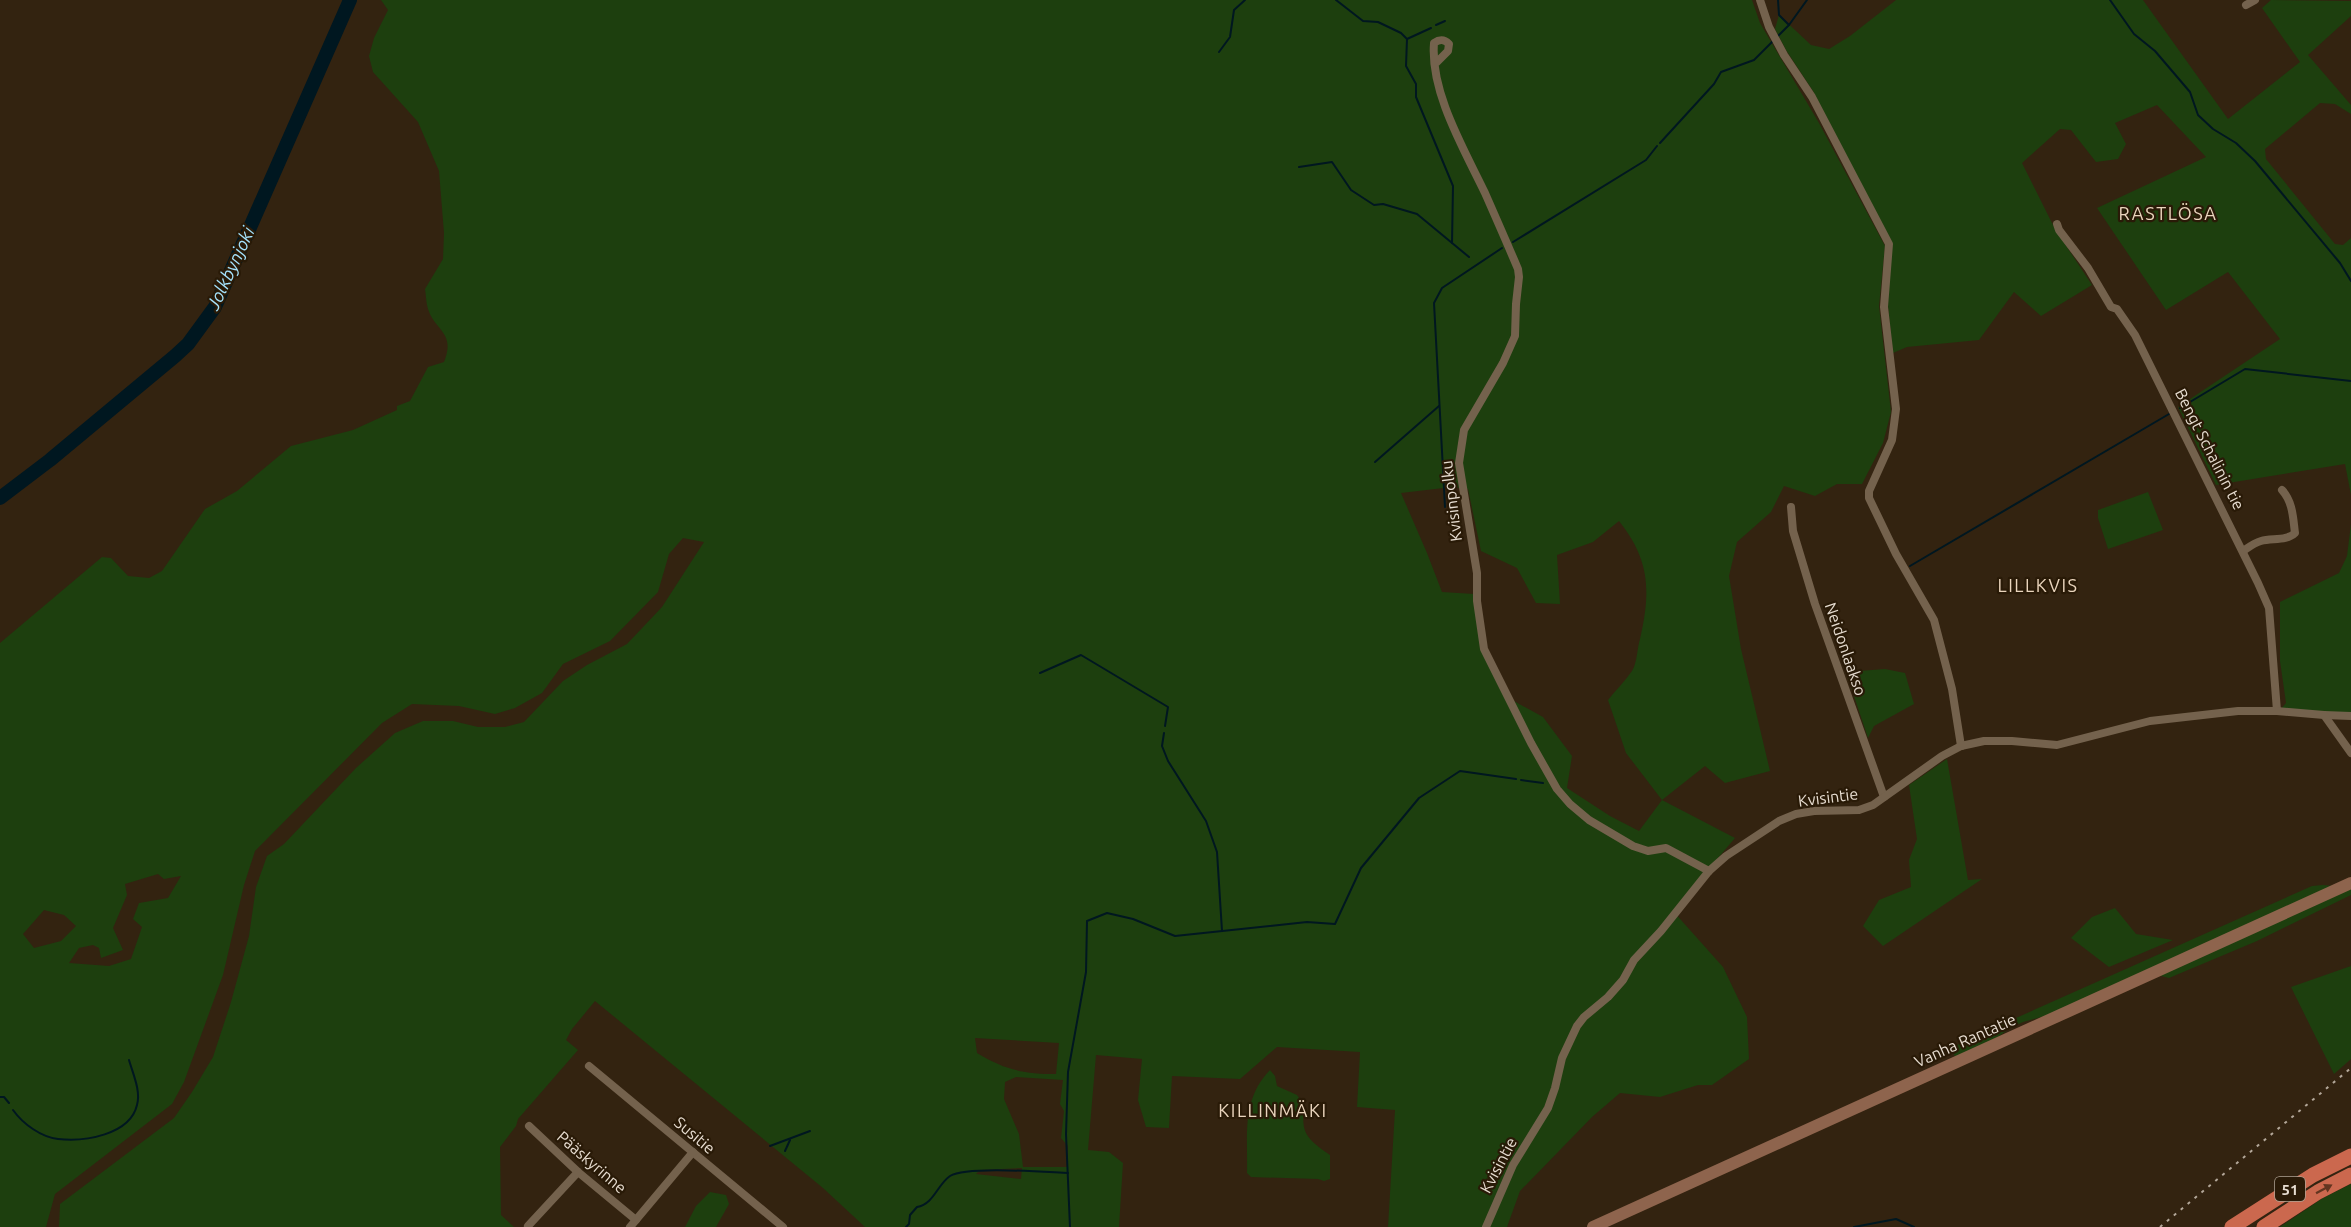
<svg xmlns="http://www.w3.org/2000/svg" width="2351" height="1227" font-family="Ubuntu,sans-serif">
	<rect width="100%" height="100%" fill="#332310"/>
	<g fill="#1d3f0e" fill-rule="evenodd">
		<path d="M381,0H1752L1760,23L1819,123L1885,246L1879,306L1891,412L1883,443L1862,484H1837L1815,496L1784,486L1771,512L1737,542L1729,576L1741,649L1770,771L1725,783L1705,766L1662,800L1735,838L1673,911L1723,967L1747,1017L1749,1059L1712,1085H1698L1660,1097L1620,1093L1592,1117L1520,1191L1507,1227H1388L1395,1110L1357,1107L1360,1052L1277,1047L1240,1079L1172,1076L1169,1128L1146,1127L1138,1100L1142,1059L1096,1055L1088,1150L1109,1152L1123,1163L1119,1227H865L823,1188L595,1001L572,1029L566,1040L578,1050L518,1119L516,1126L500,1147L501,1215L514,1227H59L60,1204L174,1118L192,1092L213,1057L231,1002L249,936L256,887L267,856L284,844L356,768L395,733L423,721H453L478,727H505L524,722L563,681L587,665L627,644L662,607L704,542L683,538L669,554L658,592L610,641L563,664L542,693L515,708L495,714L459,706L412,704L382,723L255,851L244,885L223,975L184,1082L172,1104L55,1194L46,1227H0V643L102,557L111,558L128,576L149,578L162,571L205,509L237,491L291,446L353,430L397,410V406L410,401L428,367L444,362C456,332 435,331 428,309C426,303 426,295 425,289L443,259L444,233L439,171L418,122L373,72L369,56L374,38L388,10ZM1452,487L1468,489L1481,551L1517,568L1536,603L1560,604L1557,555L1593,542L1619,521C1650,560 1651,591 1640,639C1637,649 1637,663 1632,671C1625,681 1615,691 1608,700L1626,753L1662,800L1639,831L1610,816L1567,788L1572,756L1543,717L1512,700L1486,648L1474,594L1442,592L1427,553L1401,493ZM158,874L164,879L181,876L168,898L139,903L133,919L142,927L131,959L109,966L69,963L79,948L93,945L99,948L101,958L123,950L113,928L127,895L125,884ZM44,910L64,915L76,926L61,941L34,948L23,934ZM975,1038L1059,1043L1056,1074C1024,1074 1005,1070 977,1053ZM1016,1077L1063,1080L1060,1104L1064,1111L1061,1138L1068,1146L1067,1167H1023L1019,1134L1004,1099L1005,1082ZM1022,1168L1021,1179L976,1174L980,1170Z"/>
		<path d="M1896,0H2143L2228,119L2300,62L2262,8L2271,0L2351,1V16L2308,55L2351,105V114L2335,104L2320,103L2265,149L2266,159L2335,244L2343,245L2351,238V495L2345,464L2216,485L2178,407L2280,339L2228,272L2166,310L2097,208L2206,157L2157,105L2115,123L2126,144L2118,159L2096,162L2071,130L2060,129L2022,163L2055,229L2092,285L2041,316L2014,292L1979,340L1907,347L1893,353L1888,306L1889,237L1813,91L1786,50L1775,29L1779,15L1811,45L1829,49L1850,36Z"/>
		<path d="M2148,492L2163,530L2108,549L2098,518V510Z"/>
		<path d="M2351,524V715L2280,710L2286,703L2280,661V602L2339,573L2347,556Z"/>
		<path d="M1885,669L1905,673L1914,704L1874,726L1868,738L1846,672Z"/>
		<path d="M1947,759L1968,880L1982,879L1883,946L1863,926L1879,900L1911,887L1909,860L1917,839L1909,785Z"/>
		<path d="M2323,885L2334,886L2056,1013L2023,1022L2010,1028L2007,1022L2312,886Z"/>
		<path d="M2351,888V895L2257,941L2169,978L2157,975Z"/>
		<path d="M2115,908L2136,934L2173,940L2109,967L2071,938L2092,917Z"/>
		<path d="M2351,966V1059L2334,1074L2291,987Z"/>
		<path d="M2001,1024H2004L2006,1031L1992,1041L1959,1056H1955L1951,1051V1048Z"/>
		<path d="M1270,1070L1275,1076L1277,1086L1297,1095L1304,1105C1301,1134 1306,1138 1330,1155V1179L1324,1181L1318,1179L1251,1177L1247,1173C1248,1135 1241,1100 1270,1070Z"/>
		<path d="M2351,1184V1227H2280L2323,1198Z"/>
		<path d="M710,1192L726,1195L729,1204L716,1227H685L696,1206Z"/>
	</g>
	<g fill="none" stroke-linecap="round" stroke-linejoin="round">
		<g stroke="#001720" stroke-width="2">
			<path d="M1336,0L1363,21L1378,22L1401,33L1407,39L1431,28"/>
			<path d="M2110,0L2134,34L2155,51L2190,92L2198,115L2213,129L2236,143L2255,161L2340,263L2351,281"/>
			<path d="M1436,25L1445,21"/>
			<path d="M1789,25L1807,0"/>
			<path d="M1778,36L1789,25L1779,15L1778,0"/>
			<path d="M1407,39L1406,66L1416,84V97L1453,186L1452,243"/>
			<path d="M1219,52L1230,37L1234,10L1245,0"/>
			<path d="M1660,143L1714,84L1721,72L1754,60L1773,41"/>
			<path d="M1299,167L1332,162L1351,190L1374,205L1383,204L1417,214L1469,257"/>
			<path d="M1513,242L1646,160L1657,146"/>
			<path d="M2180,408L2245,369L2351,381"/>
			<path d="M1375,462L1439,406"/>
			<path d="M1445,507L1434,303L1442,288L1502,248"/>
			<path d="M1910,566L2169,414"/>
			<path d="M1040,673L1081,655L1168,707L1165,726"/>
			<path d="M1164,733L1162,746L1168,761L1206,821L1217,852L1222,931"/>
			<path d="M1521,780L1543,783"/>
			<path d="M0,1097H4L9,1103"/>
			<path d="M13,1110C23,1124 41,1137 58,1139C84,1142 130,1135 137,1105C141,1091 133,1074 129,1060"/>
			<path d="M770,1146L810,1131"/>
			<path d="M785,1151L790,1140"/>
			<path d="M906,1227L909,1224L910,1215L917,1207C934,1204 937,1185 950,1176C967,1166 1044,1172 1068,1173"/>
			<path d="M1070,1227L1066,1134L1068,1072L1086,972L1087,921L1107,913L1133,919L1175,936L1307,922L1335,924L1361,868L1419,798L1460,771L1516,779"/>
			<path d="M1854,1227L1896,1219L1914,1227"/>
		</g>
		<path stroke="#001720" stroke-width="14" d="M0,498L50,460L175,356L188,344L215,307L350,0"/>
		<g stroke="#74624d" stroke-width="8">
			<path d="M1760,0L1769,27L1784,55L1812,97L1889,244L1884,307L1896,409L1892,440L1869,491V498L1896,554L1934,620L1952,689L1961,746"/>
			<path d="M2246,5L2255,0"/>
			<path d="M1436,63L1448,51L1449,44C1444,39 1440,39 1434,43C1430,92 1464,149 1485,193C1496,218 1507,243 1518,269L1519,277L1516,304L1515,336L1503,363L1464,430L1459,463L1477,573V601L1484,649L1531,743L1557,789L1570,804L1589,820L1633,846L1648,851L1666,848L1709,871"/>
			<path d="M2057,224L2059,230L2088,268L2111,307L2117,309L2135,335L2258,583L2269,608L2277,711"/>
			<path d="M1791,507L1793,531L1815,604L1884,797"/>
			<path d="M2243,551C2249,547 2254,543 2261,541C2272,538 2287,541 2295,533C2293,518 2293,502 2282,490"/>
			<path d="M2324,715L2351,716"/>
			<path d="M589,1066L783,1227"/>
			<path d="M529,1126L578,1172L636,1220"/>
			<path d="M528,1226L578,1172"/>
			<path d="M630,1227L693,1152"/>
			<path d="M1486,1227L1513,1165L1548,1108L1555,1088L1562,1058L1577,1026L1584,1017L1608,997L1623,980L1634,960L1661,931L1709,871L1726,856L1779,821L1796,814L1814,811L1859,810L1873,805L1942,756L1961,746L1984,741H2012L2057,745L2150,721L2238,711H2277L2324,715L2351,753"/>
		</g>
		<path stroke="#8e644d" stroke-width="12" d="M1593,1227L2351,883"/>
		<g stroke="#cb684e" stroke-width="15">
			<path d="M2232,1227L2313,1175L2351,1156"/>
			<path d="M2264,1227L2318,1192L2351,1175"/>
		</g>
		<path stroke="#b3a799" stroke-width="2" stroke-dasharray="3 6" stroke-linecap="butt" d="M2160,1227L2351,1068"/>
	</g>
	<defs><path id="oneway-solid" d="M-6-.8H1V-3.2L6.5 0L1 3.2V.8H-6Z" transform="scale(1.5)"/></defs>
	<use fill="#623520" href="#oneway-solid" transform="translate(2324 1189) rotate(-28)"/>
	<g text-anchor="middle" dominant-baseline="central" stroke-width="4.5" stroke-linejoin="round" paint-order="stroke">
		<rect fill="#291a07" stroke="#aea294" stroke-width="1.5" x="2275" y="1177" width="30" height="24" rx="4.5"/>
		<g font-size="15" font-weight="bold" fill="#e7ddd1">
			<text x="2290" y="1189">51</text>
		</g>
		<g font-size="16" fill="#e7ddd1" stroke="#291a07">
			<text transform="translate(2210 449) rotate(63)">Bengt Schalinin tie</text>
			<text transform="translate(1451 501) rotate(-97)">Kvisinpolku</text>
			<text transform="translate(1846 649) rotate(71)">Neidonlaakso</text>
			<text transform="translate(1828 797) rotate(-7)">Kvisintie</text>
			<text transform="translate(1965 1040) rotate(-24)">Vanha Rantatie</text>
			<text transform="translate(695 1135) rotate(40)">Susitie</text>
			<text transform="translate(592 1162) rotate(41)">Pääskyrinne</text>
			<text transform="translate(1498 1165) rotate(-62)">Kvisintie</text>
		</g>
		<g font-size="18" letter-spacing="1.5" fill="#ead5bd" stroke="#291a07">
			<text x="2168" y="213">RASTLÖSA</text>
			<text x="2038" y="585">LILLKVIS</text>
			<text x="1273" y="1110">KILLINMÄKI</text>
		</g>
		<g font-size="18" font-style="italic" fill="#a5e3fd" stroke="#291a07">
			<text transform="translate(230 268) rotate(-65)">Jolkbynjoki</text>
		</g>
	</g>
</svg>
